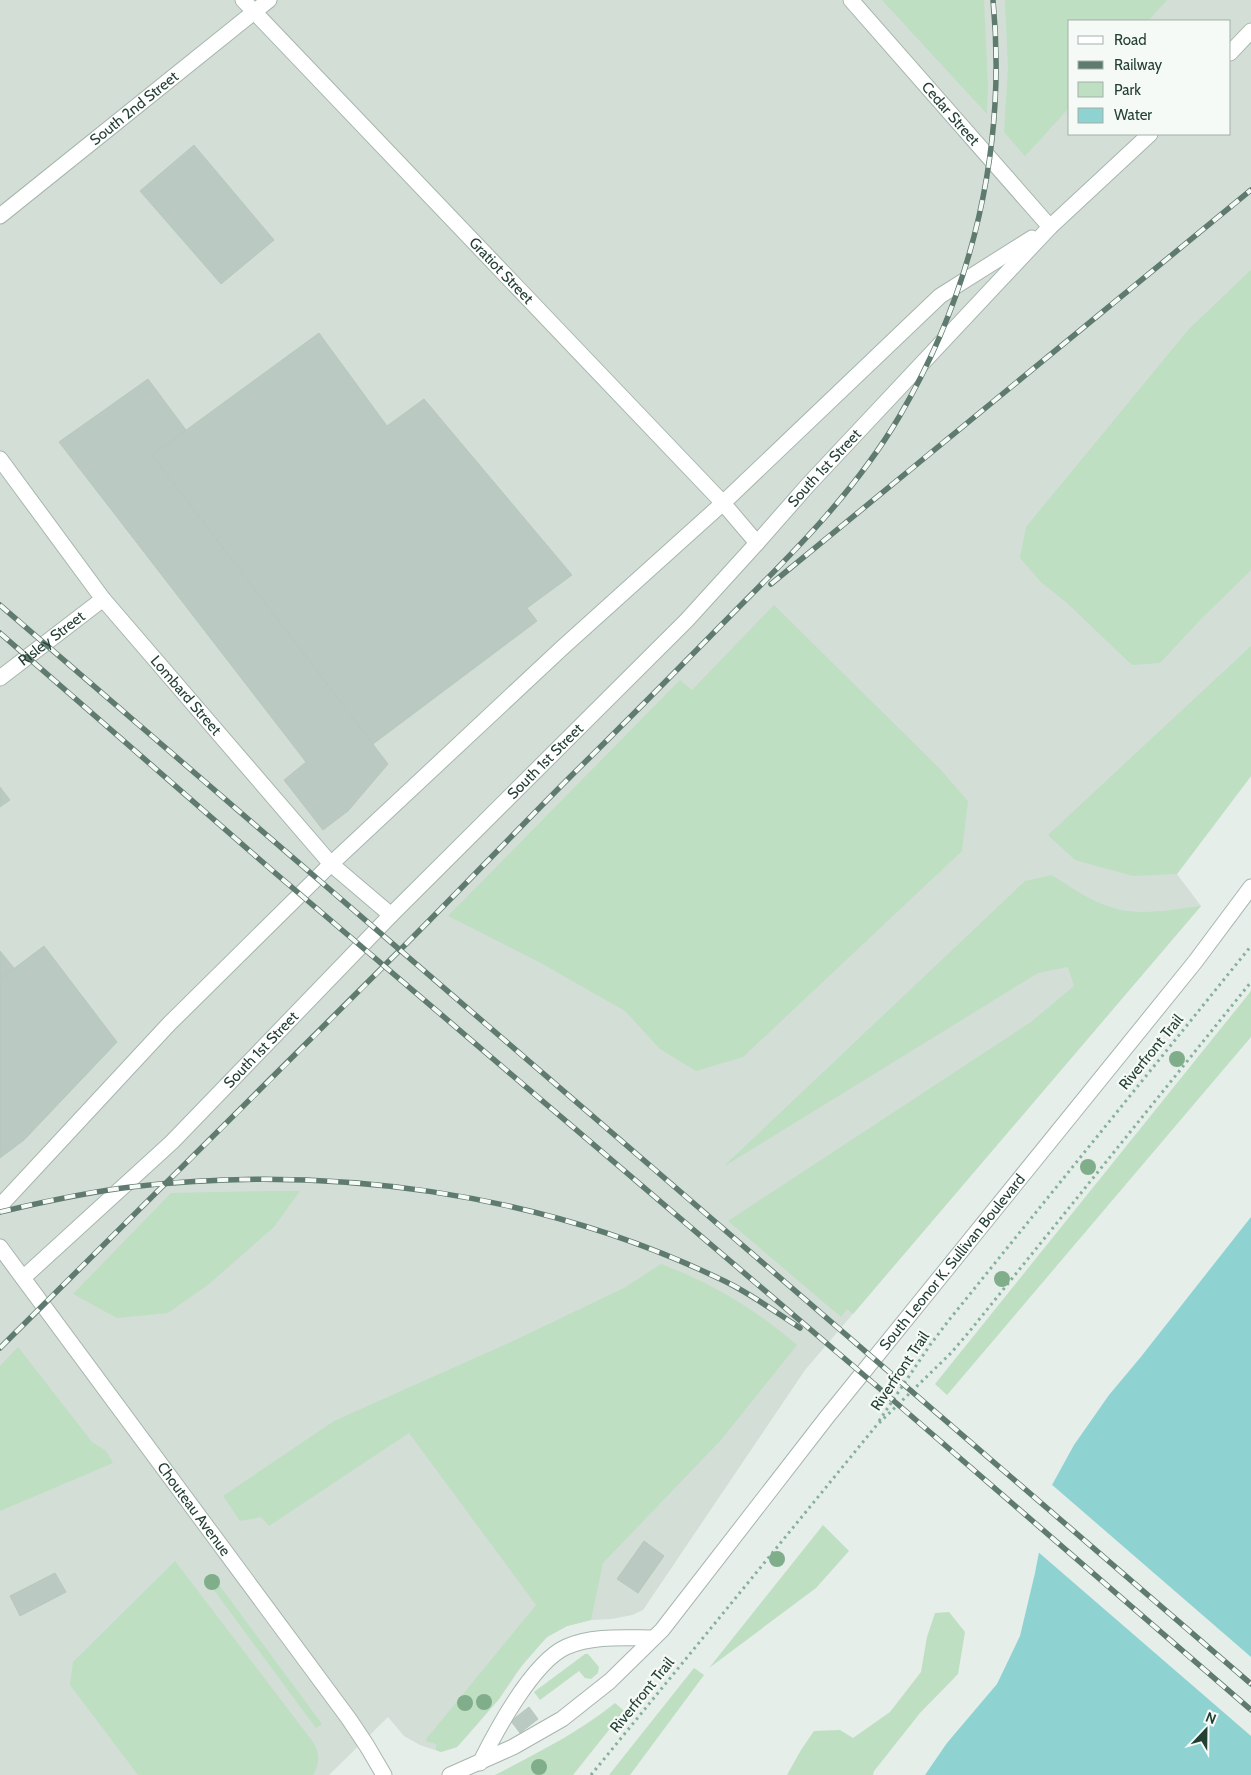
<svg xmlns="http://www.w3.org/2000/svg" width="1251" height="1775" font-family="Cabin,sans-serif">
	<rect width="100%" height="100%" fill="#e5eee8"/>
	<path fill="#d3ded7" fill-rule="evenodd" d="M0,0H1251V776L1177,874L1201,906L805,1370L643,1610L632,1615L612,1619L591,1620L567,1626L547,1637L531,1653L499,1699L468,1735L457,1747L441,1752L420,1745L404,1736L388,1717L329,1775H0ZM1070,21H1230V134H1070Z"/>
	<g fill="#bedfc2">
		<path d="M882,0H984L988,86L987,114Z"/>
		<path d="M1005,0H1167L1148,21H1070V107L1025,156L1004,132L1008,68Z"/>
		<path d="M1251,270V570L1201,619L1160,663L1132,665L1067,603L1042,583L1020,558L1026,527L1189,329Z"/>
		<path d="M774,605L940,769L968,801L962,851L743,1057L696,1071L660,1049L625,1011L539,962L448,916L680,680L692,690Z"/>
		<path d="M1251,646V776L1177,874L1133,876L1075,860L1048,835Z"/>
		<path d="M1052,875C1072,888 1093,903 1117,909C1143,916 1175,909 1201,906L853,1314L847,1309L841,1317L728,1221L1031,1022L1074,986L1068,967L1038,973L723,1167L1025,881Z"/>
		<path d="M1251,991V1037L947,1395L935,1384Z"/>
		<path d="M268,1191H300L274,1227L209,1284L168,1313L117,1318L73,1294L171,1193Z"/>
		<path d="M661,1264C712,1283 755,1309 797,1345L721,1440L603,1563L591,1620L567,1626L547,1637L518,1670L499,1699L457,1747L441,1752L436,1750V1744L426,1741L427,1738L536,1605L409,1433L269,1526L261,1517L240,1521L223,1496L334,1421L511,1342L624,1288Z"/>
		<path d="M18,1347L92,1442L106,1451L113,1463L0,1511V1366Z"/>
		<path d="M823,1525L849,1551L816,1588L709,1668Z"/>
		<path d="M175,1561L313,1742C320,1753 320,1764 313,1775H138L70,1685L73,1662Z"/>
		<path d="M211,1574L322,1724L316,1728L205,1578Z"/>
		<path d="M949,1612L965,1632L958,1674L920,1713L874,1771L873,1775H787L801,1750L814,1731L840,1730L853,1738L890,1712L921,1672L927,1637L935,1613Z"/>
		<path d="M585,1654H588L599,1667L598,1673L591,1679L585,1678L579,1671L540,1700L534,1692Z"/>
		<path d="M694,1668L704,1675L630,1775H609Z"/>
		<path d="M615,1703L624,1711L573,1775H495C537,1753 578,1733 615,1703Z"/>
	</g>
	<path fill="#8ed2d2" d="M1251,1217V1775H925L947,1743L997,1684L1020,1636L1035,1573L1052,1485L1074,1445L1109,1395L1140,1358Z"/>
	<path fill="#e5eee8" d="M1050,1483L1251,1657V1736L1037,1551Z"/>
	<g fill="#bac9c1" stroke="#b7c8be">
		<path d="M194,145L274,240L221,284L140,191Z"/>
		<path d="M319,333L387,426L424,399L572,575L527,608L537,621L373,744L152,455Z"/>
		<path d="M148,379L186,430L152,455L388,764L348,811L323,830L284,780L306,762L59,442Z"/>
		<path d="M0,787L10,800L0,807Z"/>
		<path d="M44,946L117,1042L24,1140L0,1158V979Z"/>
		<path d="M0,951L14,968L0,979Z"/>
		<path d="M644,1541L664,1556L638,1593L617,1579Z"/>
		<path d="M55,1573L66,1592L20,1616L10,1596Z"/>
		<path d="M529,1707L538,1719L520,1733L511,1721Z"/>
	</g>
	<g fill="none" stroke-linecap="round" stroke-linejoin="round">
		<g stroke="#a7b6ae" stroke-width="17">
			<g id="minor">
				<path id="s1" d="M243,0L723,503L757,543"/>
				<path id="s2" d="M851,0L1050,227"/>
				<path d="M1230,53L1251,31"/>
				<path id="s3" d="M0,216L269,0"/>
				<path id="s4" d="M0,459L103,599L331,864L391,915"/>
				<path id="s5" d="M0,678L103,599"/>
				<path d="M0,1206L169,1024L331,864L562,648L723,503L940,296L1032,238"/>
				<path id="s6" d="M23,1278L172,1142L391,915L687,620L757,543L808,485L1050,227L1150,134"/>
			</g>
		</g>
		<g stroke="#a7b6ae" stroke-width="17">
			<g id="tertiary">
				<path id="s7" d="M0,1247L349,1719L367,1746L384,1775"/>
				<path d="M480,1763C496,1731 533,1662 566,1647C593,1635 625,1638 653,1638"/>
				<path id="s8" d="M450,1775L513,1747L562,1719L610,1681L662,1630L827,1417L1195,962L1251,887"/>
			</g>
		</g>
		<g stroke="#85b19c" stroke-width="3" stroke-dasharray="2.5 4" stroke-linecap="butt">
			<path d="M879,1421L930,1345L949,1320L1251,946"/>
			<path d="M591,1775L876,1426L951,1353L969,1332L1251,982"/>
		</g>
		<use href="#minor" stroke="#fff" stroke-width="15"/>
		<use href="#tertiary" stroke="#fff" stroke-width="15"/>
		<g stroke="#5f7b6f" stroke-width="5.5">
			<g id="rail">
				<path d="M771,584L1251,190"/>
				<path d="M0,605L1251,1684"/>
				<path d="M0,633L274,872L872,1382L1251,1710"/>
				<path d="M0,1212C43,1202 87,1192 131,1187C328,1164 539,1192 718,1278C747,1291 774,1311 800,1328"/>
				<path d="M0,1348C135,1213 272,1079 407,943C462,888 516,831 571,776C627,721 682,665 737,609C796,550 856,490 899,417C973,291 1007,146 993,0"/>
			</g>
		</g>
		<use href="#rail" stroke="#f6faf7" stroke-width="4" stroke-dasharray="11" stroke-linecap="butt"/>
	</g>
	<g fill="#80ad8a">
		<circle cx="1177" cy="1059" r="8"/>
		<circle cx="1088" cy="1167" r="8"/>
		<circle cx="1002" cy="1279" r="8"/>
		<circle cx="777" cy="1559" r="8"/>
		<circle cx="212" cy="1582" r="8"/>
		<circle cx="484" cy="1702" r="8"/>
		<circle cx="465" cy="1703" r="8"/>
		<circle cx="539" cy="1767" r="8"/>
	</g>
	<g text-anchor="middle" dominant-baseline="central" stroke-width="4.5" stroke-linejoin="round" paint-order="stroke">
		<g font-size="15" fill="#244034" stroke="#f6faf7">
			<text stroke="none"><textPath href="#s3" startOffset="172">South 2nd Street</textPath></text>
			<text stroke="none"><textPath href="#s2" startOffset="151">Cedar Street</textPath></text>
			<text stroke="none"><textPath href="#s1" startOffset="374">Gratiot Street</textPath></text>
			<text stroke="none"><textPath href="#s6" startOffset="1140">South 1st Street</textPath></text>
			<text stroke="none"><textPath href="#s5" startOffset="65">Risley Street</textPath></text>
			<text stroke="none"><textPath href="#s4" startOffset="301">Lombard Street</textPath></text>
			<text stroke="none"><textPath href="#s6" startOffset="735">South 1st Street</textPath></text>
			<text stroke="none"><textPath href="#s6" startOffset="330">South 1st Street</textPath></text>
			<text transform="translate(1151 1052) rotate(-51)">Riverfront Trail</text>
			<text stroke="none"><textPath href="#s8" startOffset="728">South Leonor K. Sullivan Boulevard</textPath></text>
			<text transform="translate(900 1371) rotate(-56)">Riverfront Trail</text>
			<text stroke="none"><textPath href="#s7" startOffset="326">Chouteau Avenue</textPath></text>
			<text transform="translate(642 1695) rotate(-51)">Riverfront Trail</text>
		</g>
	</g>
	<rect x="1068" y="20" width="162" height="115" fill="#f6faf7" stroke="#a2b0a9"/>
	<rect x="1078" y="36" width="25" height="8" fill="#ffffff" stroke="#a2b0a9"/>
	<text x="1114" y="45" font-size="15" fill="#244034">Road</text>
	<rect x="1078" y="61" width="25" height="8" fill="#5f7b6f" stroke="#a2b0a9"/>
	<text x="1114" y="70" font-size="15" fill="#244034">Railway</text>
	<rect x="1078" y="82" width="25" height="15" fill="#bedfc2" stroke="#a2b0a9"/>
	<text x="1114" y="95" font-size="15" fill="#244034">Park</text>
	<rect x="1078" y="108" width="25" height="15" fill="#8ed2d2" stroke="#a2b0a9"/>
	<text x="1114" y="120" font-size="15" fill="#244034">Water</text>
	<g transform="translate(1206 1730) rotate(22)" stroke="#f6faf7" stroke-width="4" paint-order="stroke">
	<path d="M0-4L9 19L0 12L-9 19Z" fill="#244034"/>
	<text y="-8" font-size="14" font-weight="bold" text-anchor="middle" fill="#244034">N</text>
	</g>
</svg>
